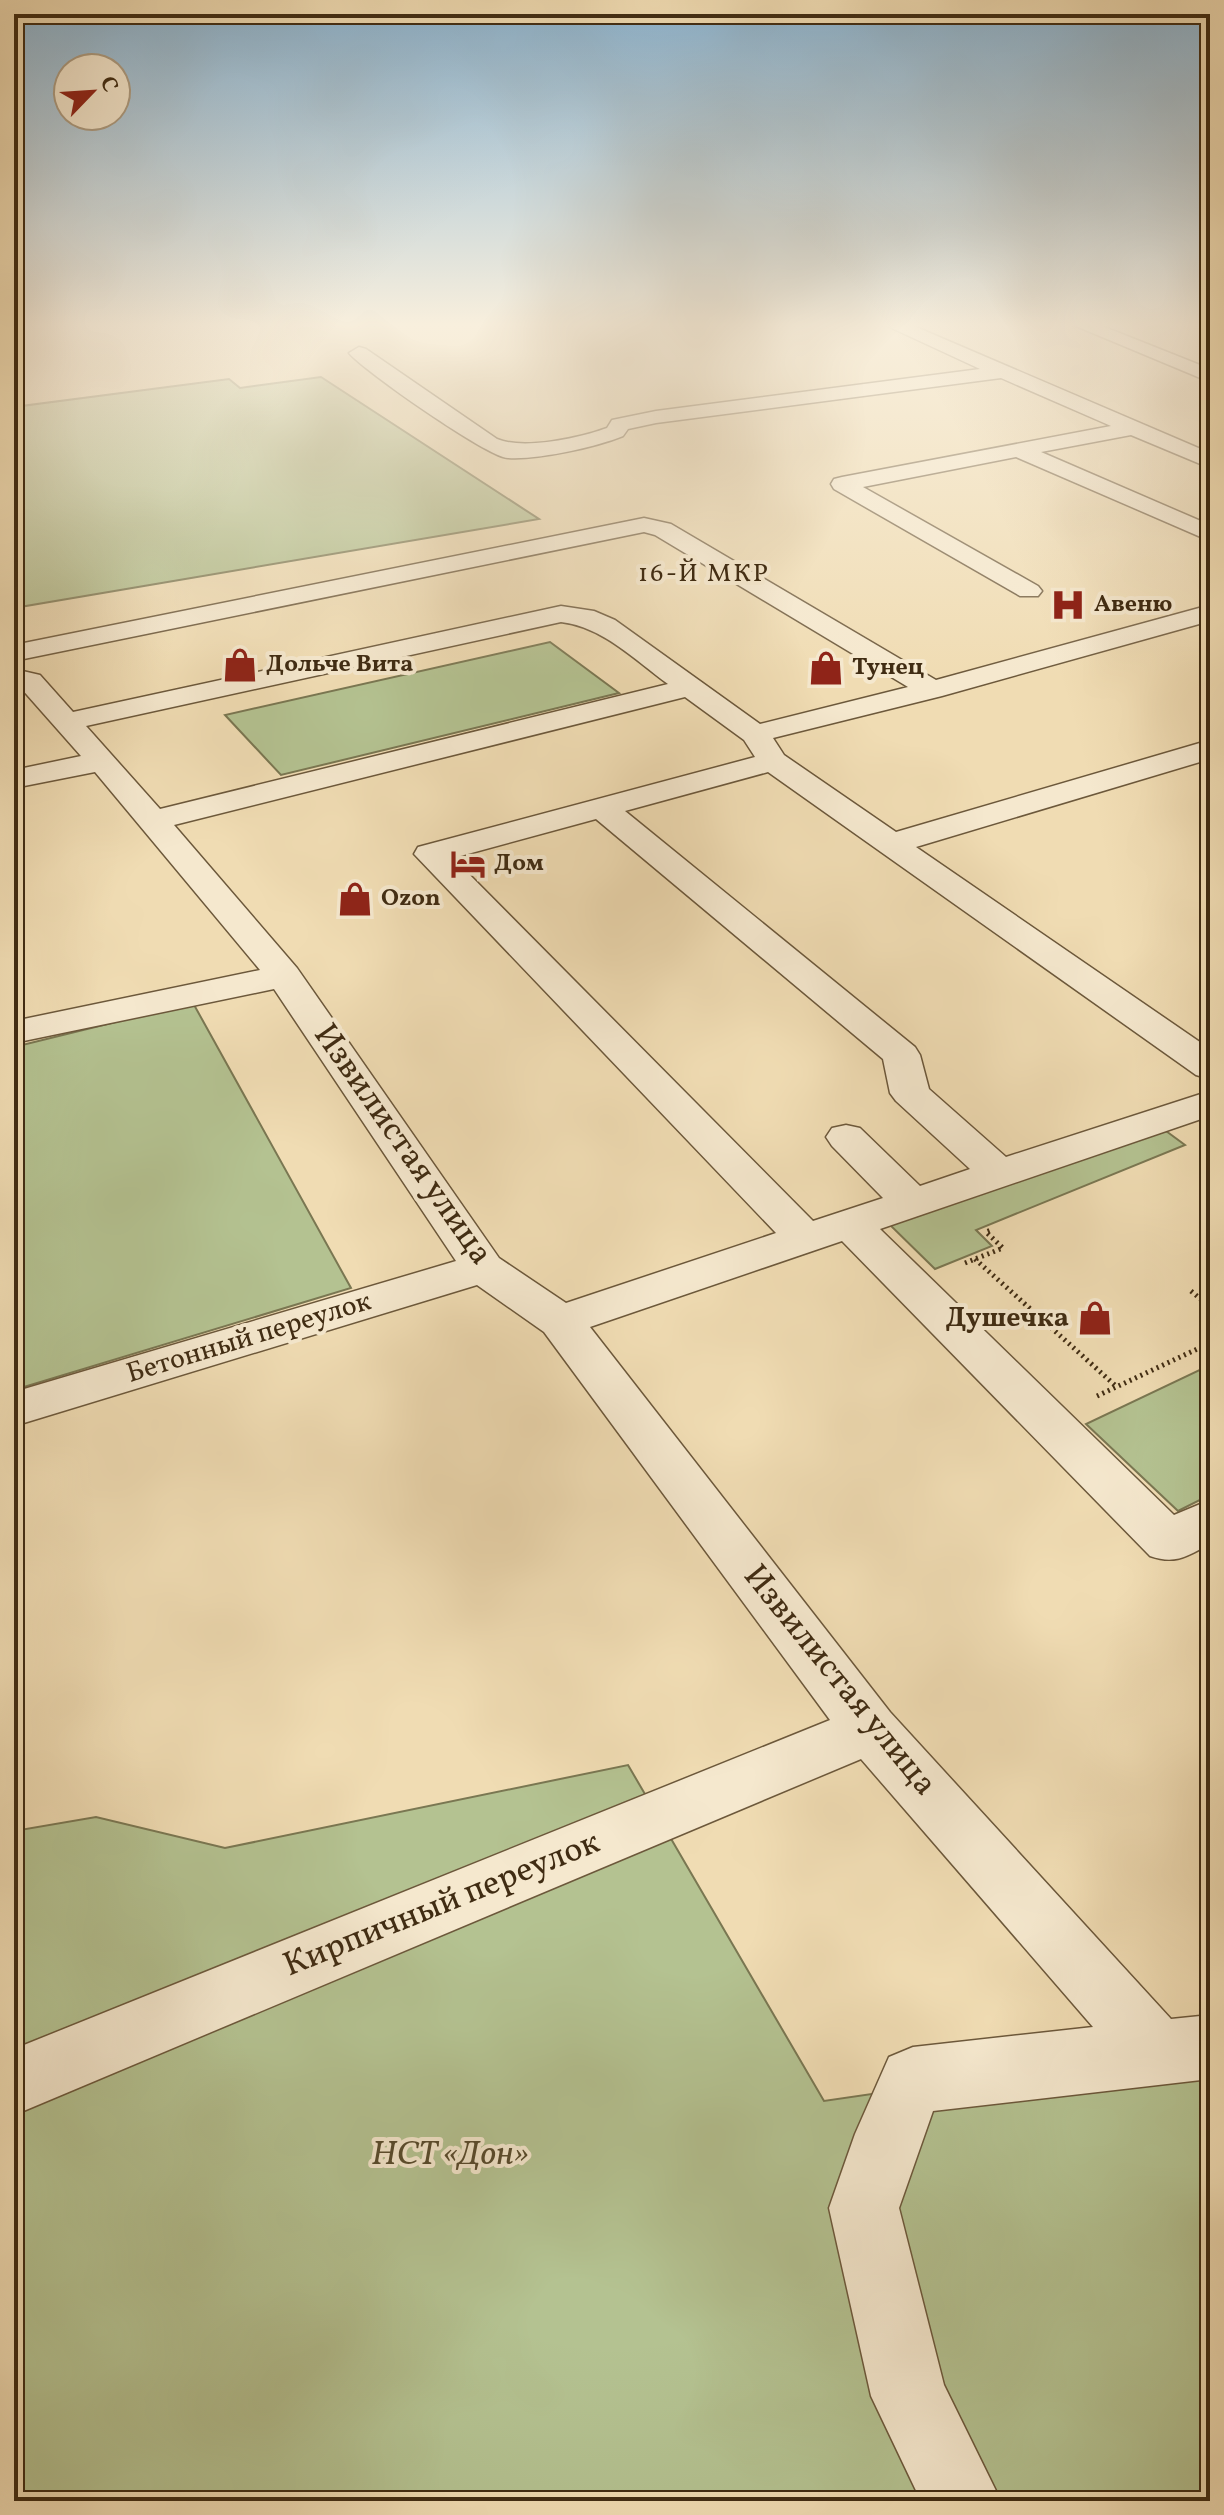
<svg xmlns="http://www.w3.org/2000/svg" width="1224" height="2515" font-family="Vollkorn,serif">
	<rect width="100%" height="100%" fill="#f0dcb3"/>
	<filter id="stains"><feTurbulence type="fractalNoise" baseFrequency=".0025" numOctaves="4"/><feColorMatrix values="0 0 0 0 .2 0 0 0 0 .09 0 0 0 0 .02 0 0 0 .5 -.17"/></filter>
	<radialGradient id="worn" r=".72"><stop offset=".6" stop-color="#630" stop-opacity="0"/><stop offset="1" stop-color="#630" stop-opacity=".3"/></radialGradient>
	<g fill="#b4c291" stroke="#7a7752" stroke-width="2">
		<path d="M321,377L539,519L14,608V407L229,379L240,388Z"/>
		<path d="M550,642L619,693L281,775L225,715Z"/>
		<path d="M193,1003L351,1288L14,1390V1047Z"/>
		<path d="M1166,1131L1185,1145L976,1230L992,1246L935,1269L888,1223Z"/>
		<path d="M1210,1365V1495L1178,1511L1086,1424Z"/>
		<path d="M628,1765L824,2101L1210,2045V2501H14V1831L96,1817L225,1848Z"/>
	</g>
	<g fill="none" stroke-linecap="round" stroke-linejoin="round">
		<g stroke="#6c583b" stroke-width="3">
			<g id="minor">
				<path d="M883,324H909L1210,453V468L1131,435L1041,452L1210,525V541L1016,457L863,487L1038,586L1042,591L1038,596H1020L834,489L831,484L834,479L842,477L1111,426L1001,378L656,423L628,429L623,436C596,447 538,460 508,458C489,458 364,371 349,353L359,347L366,349L497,439C523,450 580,438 607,428L612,420L656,411L980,369Z"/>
				<path d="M1071,324H1097L1210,369V382Z"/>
				<path d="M644,518L671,524L936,680L1210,605V621L942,696L773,738L784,755L896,832L1210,740V759L916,847L1210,1049V1079L1196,1075L768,772L625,811L915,1047L920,1055L929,1089L1006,1157L1210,1091V1116L880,1229L1174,1515L1210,1500V1544C1187,1556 1176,1565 1150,1556L842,1241L590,1327L890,1712L1171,2019L1210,2015V2079L933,2111L899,2208L944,2385L1001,2501H921L871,2396L829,2208L855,2134L889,2057L913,2047L1093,2027L861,1759L14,2115V2049L830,1720L544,1332L477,1285L14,1426V1392L456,1261L274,989L14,1043V1021L260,970L95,772L14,788V770L81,756L20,687L14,685V669L40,675L73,712L561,606L594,611L615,620L760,724L908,687L655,535L644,532L14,661V645ZM561,622C603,627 635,660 668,684L160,809L86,726ZM685,697L744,740L755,757L418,847L414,854L776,1233L566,1303L499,1258L297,968L174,825ZM596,819L883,1059L890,1093L896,1101L970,1169L920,1186L860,1128L846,1125L832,1128L826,1137L832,1146L883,1198L813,1221L453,858Z"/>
			</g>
		</g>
		<g stroke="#402c13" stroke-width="5" stroke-dasharray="2 4" stroke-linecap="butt">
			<path d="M975,1259L1117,1387"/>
			<path d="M965,1263L1003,1248L986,1232L991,1230"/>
			<path d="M1191,1291L1210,1307"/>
			<path d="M1097,1396L1210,1343"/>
		</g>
		<use href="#minor" fill="#f5e8ce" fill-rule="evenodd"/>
	</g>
	<linearGradient id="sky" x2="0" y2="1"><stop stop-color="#8bb6d5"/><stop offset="0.48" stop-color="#f8efdd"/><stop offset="1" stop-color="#f8efdd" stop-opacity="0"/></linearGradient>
	<rect width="1224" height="677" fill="url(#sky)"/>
	<defs>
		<g id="hospital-bare" transform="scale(2.76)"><path d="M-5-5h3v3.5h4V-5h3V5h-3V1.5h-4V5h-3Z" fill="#8f2418" stroke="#f5e8ce" stroke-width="2.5" paint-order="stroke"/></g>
		<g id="shop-bare" transform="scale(2.76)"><path d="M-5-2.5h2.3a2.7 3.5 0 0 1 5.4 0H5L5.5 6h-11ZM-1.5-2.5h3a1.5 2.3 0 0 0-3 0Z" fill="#8f2418" stroke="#f5e8ce" stroke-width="2.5" paint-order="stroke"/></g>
		<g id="hotel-bare" transform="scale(2.76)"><path d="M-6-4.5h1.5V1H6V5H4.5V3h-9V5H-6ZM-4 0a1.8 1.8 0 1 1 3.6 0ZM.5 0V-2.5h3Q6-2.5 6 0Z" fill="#8f2418" stroke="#f5e8ce" stroke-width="2.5" paint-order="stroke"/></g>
	</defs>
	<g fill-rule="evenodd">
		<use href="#hospital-bare" x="1068" y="605"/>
		<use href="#shop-bare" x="240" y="665"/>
		<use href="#shop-bare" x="826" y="668"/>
		<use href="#hotel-bare" x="468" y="864"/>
		<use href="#shop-bare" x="355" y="899"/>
		<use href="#shop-bare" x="1095" y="1318"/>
	</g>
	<g text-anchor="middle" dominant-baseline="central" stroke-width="8" stroke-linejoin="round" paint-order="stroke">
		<g font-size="24" font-weight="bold" fill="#402c13" stroke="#f5e8ce" text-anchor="start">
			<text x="1094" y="605">Авеню</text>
			<text x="266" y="665">Дольче Вита</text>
			<text x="852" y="668">Тунец</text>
			<text x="494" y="864">Дом</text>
			<text x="381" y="899">Ozon</text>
		</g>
		<g font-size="26" letter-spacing="2" fill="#402c13" stroke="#f5e8ce">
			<text x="704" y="574">16-Й МКР</text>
		</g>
		<g font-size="28" font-weight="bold" fill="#402c13" stroke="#f5e8ce" text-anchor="end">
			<text x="1069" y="1318">Душечка</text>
		</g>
		<g font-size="28" fill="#402c13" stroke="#f5e8ce">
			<text transform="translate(249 1338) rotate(-17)">Бетонный переулок</text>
		</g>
		<g font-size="34" fill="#402c13" stroke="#f5e8ce">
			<text transform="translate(402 1145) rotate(55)">Извилистая улица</text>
			<text transform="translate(839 1681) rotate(51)">Извилистая улица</text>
			<text transform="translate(442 1905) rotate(-22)">Кирпичный переулок</text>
		</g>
		<g font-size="34" font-style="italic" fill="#574a2c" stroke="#f5e8ce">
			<text x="450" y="2155">НСТ «Дон»</text>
		</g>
	</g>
	<rect width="1224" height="2515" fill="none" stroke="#f0dcb3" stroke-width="48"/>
	<rect x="16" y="16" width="1192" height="2483" fill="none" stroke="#402c13" stroke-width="4"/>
	<rect x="24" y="24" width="1176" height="2467" fill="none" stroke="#402c13" stroke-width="2"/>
	<g transform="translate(92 92) rotate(65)"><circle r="38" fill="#f5e8ce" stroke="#ad9d83" stroke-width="2"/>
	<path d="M0-6L14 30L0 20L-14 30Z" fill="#8f2418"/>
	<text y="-12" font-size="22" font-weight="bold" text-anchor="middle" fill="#402c13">С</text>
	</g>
	<rect width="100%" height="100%" filter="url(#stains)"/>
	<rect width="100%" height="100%" fill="url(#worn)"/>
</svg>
